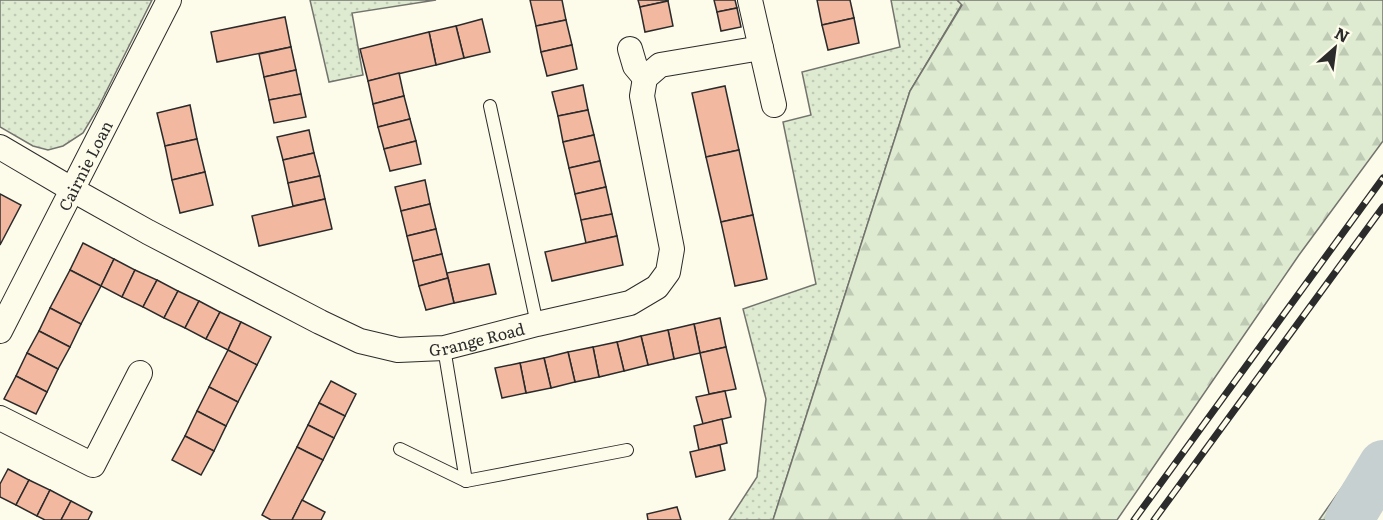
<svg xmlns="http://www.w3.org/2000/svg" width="1383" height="520" font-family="Literata,serif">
	<defs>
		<pattern id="grass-dots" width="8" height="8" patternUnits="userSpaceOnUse" patternTransform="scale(1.5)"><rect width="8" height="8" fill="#deebd1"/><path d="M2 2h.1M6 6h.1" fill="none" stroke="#bfcab4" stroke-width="1.8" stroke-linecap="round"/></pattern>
		<pattern id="forest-firs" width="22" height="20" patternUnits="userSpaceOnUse" patternTransform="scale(1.5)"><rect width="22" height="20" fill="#deebd1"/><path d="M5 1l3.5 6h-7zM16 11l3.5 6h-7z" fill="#bfcab4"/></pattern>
	</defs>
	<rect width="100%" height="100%" fill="#fdfbea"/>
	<g fill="url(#grass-dots)" stroke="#74746e" stroke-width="1.5">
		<path d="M0,0H152L98,108L83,133L63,146L48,150L33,146L0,127Z"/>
		<path d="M310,0H436L352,13L363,75L329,82Z"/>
		<path d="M891,0H957L962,4L910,91L773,520H729L757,477L766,399L743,309L816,284L783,122L811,115L802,72L900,47Z"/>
	</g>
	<g fill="url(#forest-firs)" stroke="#74746e" stroke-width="1.5">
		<path d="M957,0H1383V141L1299,255L1117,520H773L910,91L962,5Z"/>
		<path d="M1369,449L1383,450V494L1366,520H1319Z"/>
	</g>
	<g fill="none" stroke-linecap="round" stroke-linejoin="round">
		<path stroke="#c7d0d0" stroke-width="48" d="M1349,520L1383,464"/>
	</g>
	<g fill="#f2b8a0" stroke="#2b2b2b" stroke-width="1.5">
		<path d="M530,0H562L566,20L536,26Z"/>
		<path d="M638,0H668V1L640,7Z"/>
		<path d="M714,0H735L737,8L717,12Z"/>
		<path d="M817,0H850L854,18L822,25Z"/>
		<path d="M668,1L673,26L645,32L640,7Z"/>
		<path d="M737,8L741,27L721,31L717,12Z"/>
		<path d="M285,17L291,47L217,62L211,32Z"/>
		<path d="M854,18L859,43L828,50L822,25Z"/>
		<path d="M482,19L490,52L464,58L456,26Z"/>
		<path d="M566,20L572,45L541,52L536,26Z"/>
		<path d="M456,26L464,58L436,65L429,32Z"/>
		<path d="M429,32L436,65L368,81L360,49Z"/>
		<path d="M572,45L577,69L547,76L541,52Z"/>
		<path d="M291,47L296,70L264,77L259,54Z"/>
		<path d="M296,70L301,94L269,100L264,77Z"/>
		<path d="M399,73L404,96L373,104L368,81Z"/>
		<path d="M583,85L588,110L558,116L552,92Z"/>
		<path d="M725,86L739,150L706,157L692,93Z"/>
		<path d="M301,94L306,117L274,123L269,100Z"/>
		<path d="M404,96L410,119L378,127L373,104Z"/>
		<path d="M190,105L197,139L165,146L157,113Z"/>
		<path d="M588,110L594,135L563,142L558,116Z"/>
		<path d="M410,119L416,141L384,149L378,127Z"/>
		<path d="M309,130L314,153L283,160L277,137Z"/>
		<path d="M594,135L600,161L569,168L563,142Z"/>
		<path d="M197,139L205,172L172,180L165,146Z"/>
		<path d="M416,141L421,164L390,171L384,149Z"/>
		<path d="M739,150L753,215L721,222L706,157Z"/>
		<path d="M314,153L320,176L288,183L283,160Z"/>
		<path d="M600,161L606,187L575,194L569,168Z"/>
		<path d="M205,172L213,205L180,213L172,180Z"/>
		<path d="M320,176L325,199L293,206L288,183Z"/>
		<path d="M425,180L430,204L401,211L395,187Z"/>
		<path d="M606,187L612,214L581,220L575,194Z"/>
		<path d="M0,194L21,205L0,245Z"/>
		<path d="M325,199L332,229L259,246L252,216Z"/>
		<path d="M430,204L436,229L407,236L401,211Z"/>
		<path d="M612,214L617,236L586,243L581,220Z"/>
		<path d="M753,215L767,279L735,286L721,222Z"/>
		<path d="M436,229L442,254L413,261L407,236Z"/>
		<path d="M617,236L623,265L552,281L545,252Z"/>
		<path d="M83,243L114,259L101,286L70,270Z"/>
		<path d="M442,254L448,278L419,286L413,261Z"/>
		<path d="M114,259L135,270L122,297L101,286Z"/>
		<path d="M489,264L496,294L454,303L447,273Z"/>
		<path d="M70,270L101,286L81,324L50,308Z"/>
		<path d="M135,270L157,280L143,307L122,297Z"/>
		<path d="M448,278L454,303L426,310L419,286Z"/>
		<path d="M157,280L178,291L164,318L143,307Z"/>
		<path d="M178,291L199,301L185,328L164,318Z"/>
		<path d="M199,301L220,312L206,339L185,328Z"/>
		<path d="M50,308L81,324L70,347L39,331Z"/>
		<path d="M220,312L241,322L228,350L206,339Z"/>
		<path d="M720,318L726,347L700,353L694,324Z"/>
		<path d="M241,322L271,337L257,365L228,350Z"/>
		<path d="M694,324L700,353L674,359L668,330Z"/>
		<path d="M668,330L674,359L648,365L641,336Z"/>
		<path d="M39,331L70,347L58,369L27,353Z"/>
		<path d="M641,336L648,365L624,371L617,342Z"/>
		<path d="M617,342L624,371L599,377L593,347Z"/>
		<path d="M593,347L599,377L575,382L568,352Z"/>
		<path d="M726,347L736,389L709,394L700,353Z"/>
		<path d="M228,350L257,365L238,402L209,387Z"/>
		<path d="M568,352L575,382L551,388L544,358Z"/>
		<path d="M27,353L58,369L47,392L16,376Z"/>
		<path d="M544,358L551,388L526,393L520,363Z"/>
		<path d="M520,363L526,393L502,398L495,368Z"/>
		<path d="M16,376L47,392L36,414L4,399Z"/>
		<path d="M331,381L356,394L345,416L319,403Z"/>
		<path d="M209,387L238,402L226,426L197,411Z"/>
		<path d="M725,391L731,417L703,424L696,397Z"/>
		<path d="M319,403L345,416L334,438L308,425Z"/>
		<path d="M197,411L226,426L214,451L185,436Z"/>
		<path d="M722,419L727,443L699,450L694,426Z"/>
		<path d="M308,425L334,438L323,460L297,447Z"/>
		<path d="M185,436L214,451L201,475L172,460Z"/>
		<path d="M720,445L725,470L696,477L690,452Z"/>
		<path d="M297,447L323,460L292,520H271L262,515Z"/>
		<path d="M8,469L29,480L16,505L0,497V484Z"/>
		<path d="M29,480L50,490L37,516L16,505Z"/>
		<path d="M50,490L71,501L61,520H45L37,516Z"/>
		<path d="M302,500L325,512L321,520H292Z"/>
		<path d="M71,501L92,512L88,520H61Z"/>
		<path d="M677,507L681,520H648L647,514Z"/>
	</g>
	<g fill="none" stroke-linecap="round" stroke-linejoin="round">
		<g stroke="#2b2b2b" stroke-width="14">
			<g id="lane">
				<path d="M490,106L537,324"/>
				<path d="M444,348L466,481L627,450"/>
				<path d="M400,449L466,481"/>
			</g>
		</g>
		<g stroke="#2b2b2b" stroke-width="26">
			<g id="street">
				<path d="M750,0L774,105"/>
				<path d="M630,49L635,66L645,78"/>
				<path id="s1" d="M0,147L73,190L148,232L320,322L360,341L398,350L444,348L537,324L630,303L657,287L668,272L672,249L642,96L645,78L660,65L761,48"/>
				<path id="s2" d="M0,331L169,0"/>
				<path d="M0,418L93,465L140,373"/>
			</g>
		</g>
		<use href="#lane" stroke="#fdfbea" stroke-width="12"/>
		<use href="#street" stroke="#fdfbea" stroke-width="24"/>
		<g stroke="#2b2b2b" stroke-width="7">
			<g id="rail">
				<path d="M1134,520L1383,178"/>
				<path d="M1154,520L1383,207"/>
			</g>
		</g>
		<use href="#rail" stroke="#fdfbea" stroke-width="4.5" stroke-dasharray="14" stroke-linecap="butt"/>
	</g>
	<g text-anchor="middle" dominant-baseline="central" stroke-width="4.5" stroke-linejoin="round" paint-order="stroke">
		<g font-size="16" fill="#2b2b2b" stroke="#fdfbea">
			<text stroke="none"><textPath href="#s2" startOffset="186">Cairnie Loan</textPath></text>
			<text stroke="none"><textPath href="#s1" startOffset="528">Grange Road</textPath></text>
		</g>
	</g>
	<g transform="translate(1335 48) rotate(28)" stroke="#fdfbea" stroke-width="4.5" paint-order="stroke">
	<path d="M0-4.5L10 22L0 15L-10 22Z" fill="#2b2b2b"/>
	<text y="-9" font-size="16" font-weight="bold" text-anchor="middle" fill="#2b2b2b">N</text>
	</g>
</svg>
